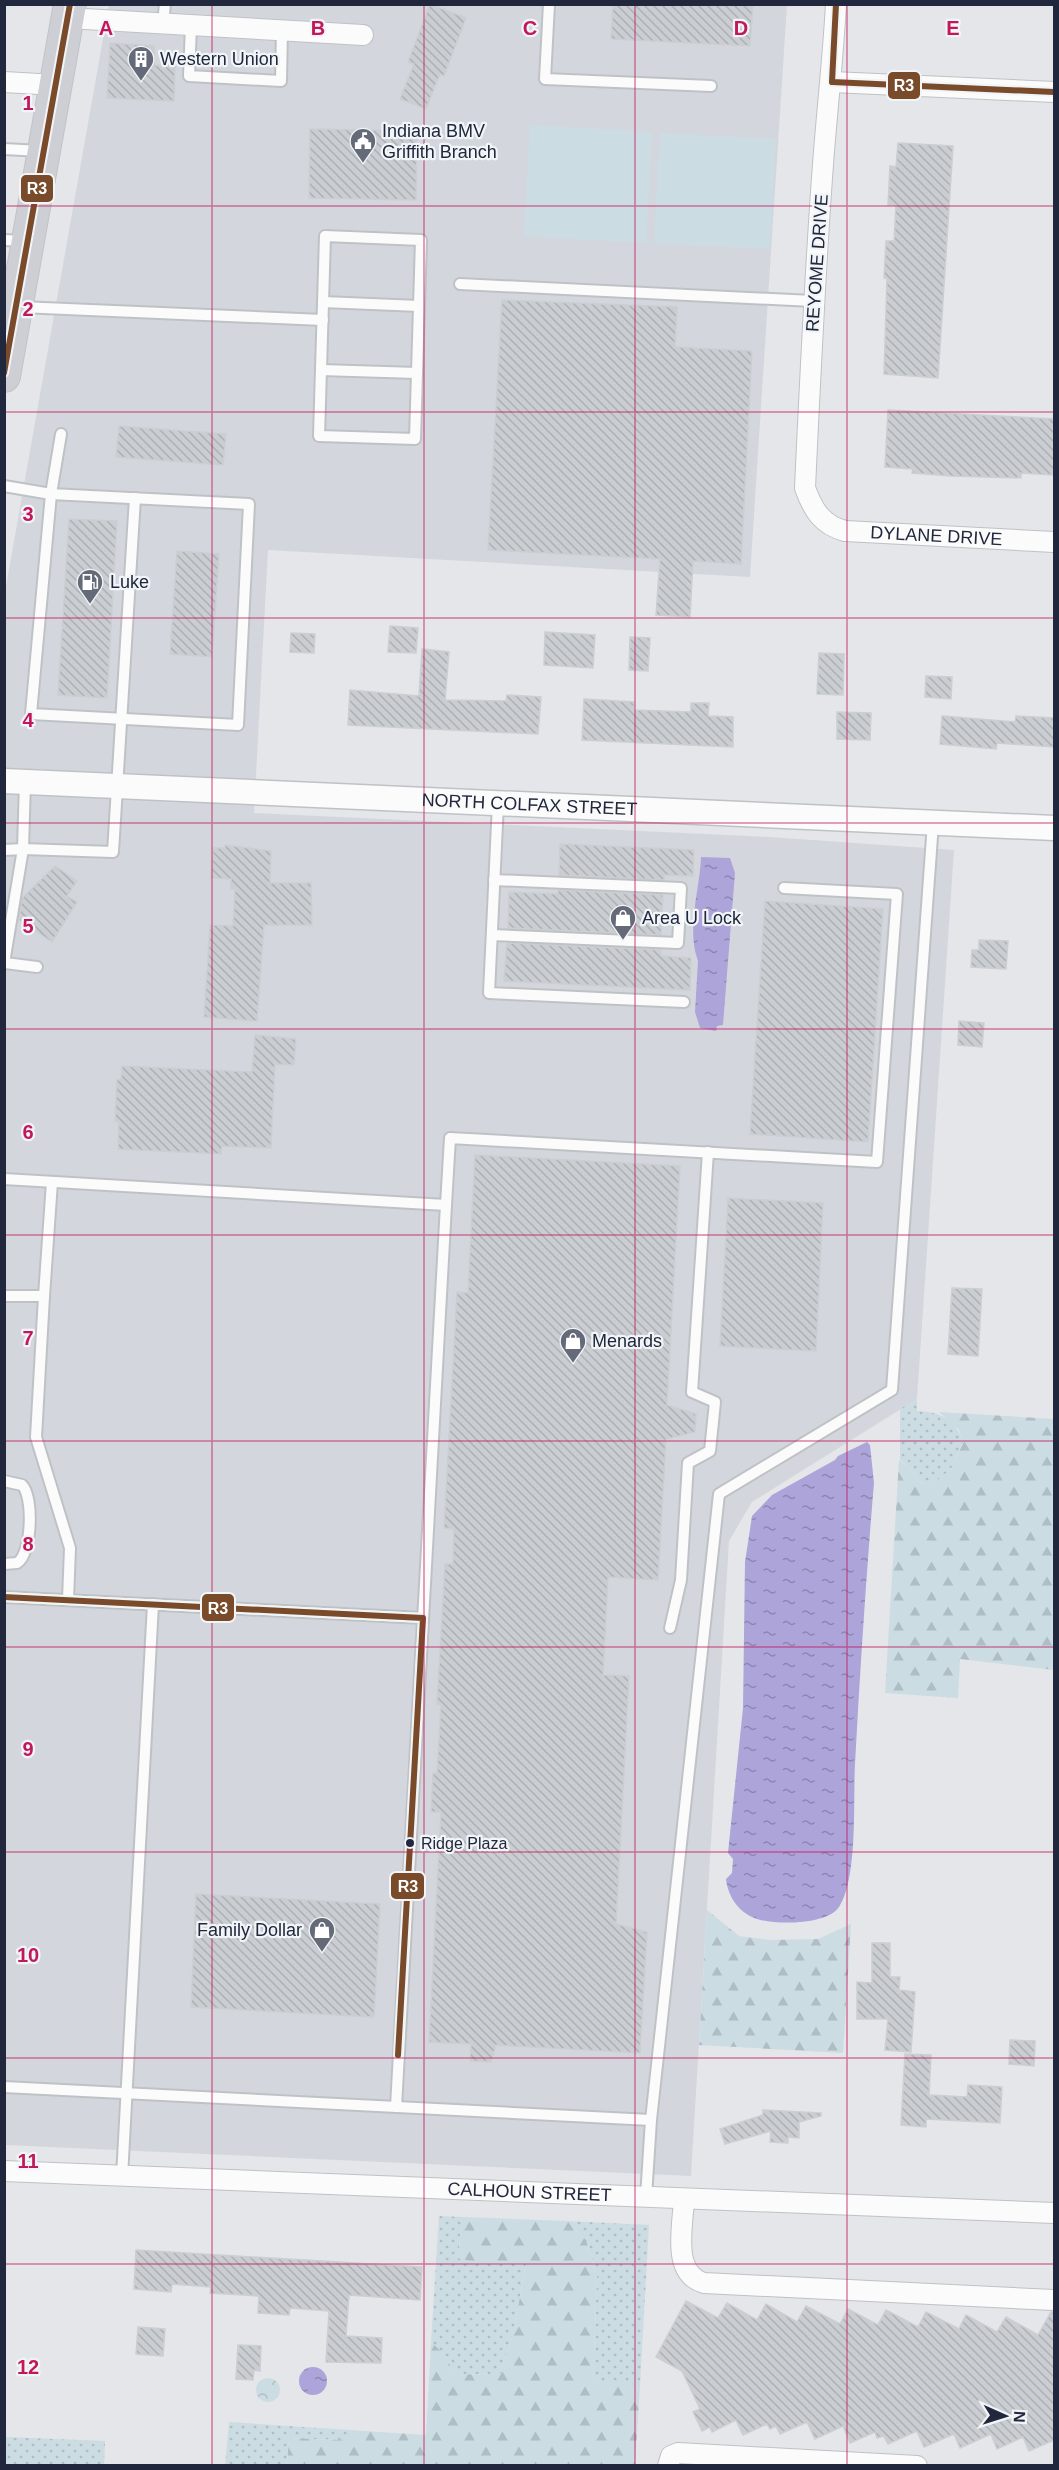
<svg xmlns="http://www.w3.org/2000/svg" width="1059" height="2470" font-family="Arial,sans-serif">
	<defs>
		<pattern id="grass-dots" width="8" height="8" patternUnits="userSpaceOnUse" patternTransform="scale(1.5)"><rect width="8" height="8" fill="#ccdce3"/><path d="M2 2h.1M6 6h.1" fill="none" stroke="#afbdc4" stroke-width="1.8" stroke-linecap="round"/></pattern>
		<pattern id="forest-firs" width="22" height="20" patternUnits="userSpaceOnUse" patternTransform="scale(1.5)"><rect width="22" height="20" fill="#ccdce3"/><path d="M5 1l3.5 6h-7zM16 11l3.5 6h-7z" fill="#afbdc4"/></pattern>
		<pattern id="park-crowns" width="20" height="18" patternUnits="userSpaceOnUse" patternTransform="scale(1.5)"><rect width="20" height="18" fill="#ccdce3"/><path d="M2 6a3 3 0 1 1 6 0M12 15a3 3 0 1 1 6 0" fill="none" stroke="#afbdc4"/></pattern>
		<pattern id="water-ripples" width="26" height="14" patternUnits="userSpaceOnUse" patternTransform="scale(1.5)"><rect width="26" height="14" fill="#ada4d9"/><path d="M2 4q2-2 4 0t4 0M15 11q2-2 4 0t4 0" fill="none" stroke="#8c86b1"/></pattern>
		<pattern id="building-back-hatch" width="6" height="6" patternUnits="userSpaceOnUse" patternTransform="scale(1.5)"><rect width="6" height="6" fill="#cacdd1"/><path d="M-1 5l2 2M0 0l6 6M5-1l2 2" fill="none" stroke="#adb0b4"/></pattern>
	</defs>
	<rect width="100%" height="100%" fill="#e4e6e9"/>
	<path fill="#d3d7dd" d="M109,5H787L750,577L268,550L254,813L770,837L954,850L917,1399L752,1502L729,1541L691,2176L5,2145V592Z"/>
	<g fill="url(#grass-dots)">
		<path d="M917,1399V1411C940,1412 955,1418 963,1442L951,1469L933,1484L919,1482L910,1468L900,1460V1409Z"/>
		<path d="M439,2216L462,2217L458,2258L481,2264L526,2263L513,2335L500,2375L455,2374L444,2354L431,2342Z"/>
		<path d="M567,2221L649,2225L640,2385L593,2382L597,2276L586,2240Z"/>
		<path d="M229,2422L350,2430L342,2440L289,2438L287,2465L225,2466Z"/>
		<path d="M5,2437L105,2441L104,2465H5Z"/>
	</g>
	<g fill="url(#forest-firs)">
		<path d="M939,1412L1054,1419V1412V1670L960,1659L958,1698L885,1693L899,1460L910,1468L919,1482L933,1484L951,1469L963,1443L959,1430Z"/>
		<path d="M707,1910L739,1936L771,1940L818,1939L851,1924L843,2053L699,2045Z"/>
		<path d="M462,2217L567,2221L586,2240L597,2276L593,2381L640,2385L635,2465H287L289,2438L341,2440L350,2430L426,2435L431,2342L444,2354L455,2374L500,2375L513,2335L526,2264H481L458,2258Z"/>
	</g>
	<circle fill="url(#park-crowns)" cx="268" cy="2390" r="12"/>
	<g fill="#ccdce3">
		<path d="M530,125L652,132L646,243L524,236Z"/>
		<path d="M660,133L776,139L770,249L654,243Z"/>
	</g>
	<g fill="url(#water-ripples)">
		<path d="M701,857L730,858L735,873L723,1025L717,1026L716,1031L700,1028L695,1012L698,961C686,930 700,888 701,857Z"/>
		<path d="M867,1442L870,1445L874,1483C866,1577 860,1671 855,1764C853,1800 858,1878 839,1907C827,1925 776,1925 757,1919C739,1913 728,1897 726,1879L732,1873L733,1859L728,1853L743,1708L745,1562L752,1516L772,1495L835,1460L838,1456Z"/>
		<circle cx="313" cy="2381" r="14"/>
	</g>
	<g fill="url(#building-back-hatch)" stroke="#cccfd2" stroke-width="1.5">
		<path d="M430,4L466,18L444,76L440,74L426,109L400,99L414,64L408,62Z"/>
		<path d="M613,4H753L750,46L611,39Z"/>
		<path d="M110,43L154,46V65L175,66L174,101L107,98Z"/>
		<path d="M310,129L417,131L416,200L309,198Z"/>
		<path d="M898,143L953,146L938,378L884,374L887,278H884L886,241H894L896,205H888L890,166L896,167Z"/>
		<path d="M502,300L677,307L675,347L752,351L741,564L693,561L690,617L656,615L660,559L488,550Z"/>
		<path d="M888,410L1054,419V475L1021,473V478L952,476L912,473L913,469L885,467Z"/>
		<path d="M119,426L226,434L223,465L116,457Z"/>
		<path d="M69,519L117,521L107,698L58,695Z"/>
		<path d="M177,551L219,554L212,657L170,654Z"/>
		<path d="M390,626L418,628L416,653L388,652Z"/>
		<path d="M545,632L595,635L593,668L544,665Z"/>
		<path d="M291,633L315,634L314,653L290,652Z"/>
		<path d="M630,637L650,638L648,671L629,670Z"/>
		<path d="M422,649L449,652L445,700L506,701L507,695L541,697L538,734L348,725L350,690L419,696Z"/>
		<path d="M819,653L844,654L843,695L817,694Z"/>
		<path d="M926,676L952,677L951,699L925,697Z"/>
		<path d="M584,699L634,702V710L691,712V703H709L708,716L733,717V747L582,740Z"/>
		<path d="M837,712L871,713L870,740L837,739Z"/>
		<path d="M942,716L1015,722L1016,716L1054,718V747L997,743L996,749L940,744Z"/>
		<path d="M560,844L694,850L693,876L664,875V880L559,875Z"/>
		<path d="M225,845L271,851L270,883H311L312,925H264L257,1021L204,1017L210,925L233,926L235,889H231V879L211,878L213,848H225Z"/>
		<path d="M55,866L77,881L67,896L77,902L52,942L19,920L22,898Z"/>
		<path d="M558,890L663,895L661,935L508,928L509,892L558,894Z"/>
		<path d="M765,901L883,909L868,1142L750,1134Z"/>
		<path d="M979,940L1008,941L1006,969L971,967L972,950H979Z"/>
		<path d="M507,943L661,950V956L691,958L690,990L504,981Z"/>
		<path d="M959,1021L984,1023L982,1047L958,1045Z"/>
		<path d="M255,1035L296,1039L294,1065L275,1064L271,1148L222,1146L221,1154L118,1149L119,1122L115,1121L117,1079L121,1080L122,1066L252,1072Z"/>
		<path d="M475,1155L680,1166L667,1405L696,1414L695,1432L666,1439L658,1580L608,1577L603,1675L629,1676L616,1924L647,1932L640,2053L496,2045L491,2062L470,2061L471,2044L429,2042L441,1812H431L433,1773H437L441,1704H437L445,1564H453L454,1529L444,1528L457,1292L468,1293Z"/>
		<path d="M728,1198L823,1203L816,1351L720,1346Z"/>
		<path d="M952,1288L982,1289L978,1356L948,1354Z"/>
		<path d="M196,1894L380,1904L374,2017L191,2007Z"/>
		<path d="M872,1943H890V1977H900L899,1990L915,1992L911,2052L885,2050L888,2019H857V1982L872,1983Z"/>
		<path d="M1010,2040L1035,2041L1034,2066L1009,2064Z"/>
		<path d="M905,2054L931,2055L929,2095L967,2097L968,2085L1002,2087L1000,2123L926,2119V2127L901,2125Z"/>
		<path d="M763,2110L821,2113V2116L799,2122V2138L788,2137V2143L770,2142L771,2131L725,2144L720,2129L763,2115Z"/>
		<path d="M136,2250L422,2267L420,2300L349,2295L346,2336L382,2338L381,2363L326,2362L329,2311L290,2308L289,2315L258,2313L259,2296L210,2293L211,2287L172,2284L171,2292L134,2289Z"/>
		<path d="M686,2301L718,2318L727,2303L757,2320L766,2304L797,2322L806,2306L840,2324L848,2309L878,2325L886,2310L918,2327L926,2312L959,2329L966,2315L997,2332L1006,2317L1038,2335L1051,2312H1054V2440L1029,2451L1023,2437L997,2449L991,2434L960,2448L954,2434L924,2447L917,2431L888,2444L884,2436L877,2438L875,2432L850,2443L843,2426L815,2439L807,2422L780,2434L776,2426L770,2429L767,2424L743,2435L736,2420L712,2432L710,2427L702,2431L693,2412L700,2409L682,2371L656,2357Z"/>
		<path d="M138,2327L165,2329L163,2356L136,2354Z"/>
		<path d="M238,2345L261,2346L260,2371L254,2370L253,2380L236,2379Z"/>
	</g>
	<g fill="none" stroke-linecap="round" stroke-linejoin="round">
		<g stroke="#bfc2c5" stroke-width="14">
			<g id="service">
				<path d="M549,4L545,79L711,86"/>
				<path d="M163,23L165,4"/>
				<path d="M191,25L189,76L281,81L282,30"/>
				<path d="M4,149L41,151"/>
				<path d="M325,236L421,240L415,439L319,436Z"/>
				<path d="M4,240L25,241"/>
				<path d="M460,284L813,301"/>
				<path d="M323,302L419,306"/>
				<path d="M20,307L323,320"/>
				<path d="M321,370L417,373"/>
				<path d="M4,486L51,494L249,504L238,725L31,714L51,494L61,434"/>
				<path d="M25,781L23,849L113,852L135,498"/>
				<path d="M498,803L489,993L684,1002"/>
				<path d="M4,850L23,849L4,963"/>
				<path d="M492,935L678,943L681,888L494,880"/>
				<path d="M5,963L37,967"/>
				<path d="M4,1179L446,1205L396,2107"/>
				<path d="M446,1205L450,1138L877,1162L897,894L784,888"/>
				<path d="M4,1296H44L36,1437L70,1548L68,1600"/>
				<path d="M44,1296L52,1182"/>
				<path d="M4,1481L22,1485C34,1497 32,1554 17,1563L4,1564"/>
				<path d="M4,1597L423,1618"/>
				<path d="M670,1628L681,1580L688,1463L710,1451L715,1402L692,1392L708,1152"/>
				<path d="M4,2087L651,2120L646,2197"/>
				<path d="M651,2120L719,1494L892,1390L933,823"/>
				<path d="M122,2177L153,1604"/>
			</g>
		</g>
		<g stroke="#bfc2c5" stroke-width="22">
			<g id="minor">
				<path id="s1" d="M836,4C833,58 827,111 823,164C815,272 810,380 805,488C813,510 822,525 845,531L1054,542"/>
				<path d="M67,18L363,35"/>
				<path d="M4,82L56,85"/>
				<path d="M832,82L1054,92"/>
				<path id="s2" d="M4,2171L1054,2213"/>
				<path d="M684,2199C683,2226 671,2273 704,2283L1054,2300"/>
				<path d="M668,2466L671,2456L678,2453L917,2466"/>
			</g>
		</g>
		<g stroke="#bfc2c5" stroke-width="27">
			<g id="tertiary">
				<path id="s3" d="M4,781L1054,828"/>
			</g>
		</g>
		<g stroke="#c1c3c9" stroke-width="34">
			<path id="primary" d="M4,376L70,4"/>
		</g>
		<use href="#service" stroke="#fbfbfc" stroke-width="10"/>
		<use href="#minor" stroke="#fbfbfc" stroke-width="20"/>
		<use href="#tertiary" stroke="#fbfbfc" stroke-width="24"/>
		<use href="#primary" stroke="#cdcfd5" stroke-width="32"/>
		<g stroke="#f1f5f8" stroke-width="10">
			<g id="bus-1">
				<path d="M836,4L832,82L1054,92"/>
				<path d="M4,373L70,4"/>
				<path d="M4,1597L423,1618L398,2055"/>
			</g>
		</g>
		<use href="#bus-1" stroke="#7a4b2a" stroke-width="6"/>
	</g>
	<path fill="none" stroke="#c2185b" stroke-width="1.5" stroke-opacity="0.55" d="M212,4V2466M424,4V2466M635,4V2466M847,4V2466M4,206H1054M4,412H1054M4,618H1054M4,823H1054M4,1029H1054M4,1235H1054M4,1441H1054M4,1647H1054M4,1852H1054M4,2058H1054M4,2264H1054"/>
	<defs>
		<g id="building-pin" transform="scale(1.35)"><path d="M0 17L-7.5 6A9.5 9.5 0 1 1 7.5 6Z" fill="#656a79" stroke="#f1f5f8"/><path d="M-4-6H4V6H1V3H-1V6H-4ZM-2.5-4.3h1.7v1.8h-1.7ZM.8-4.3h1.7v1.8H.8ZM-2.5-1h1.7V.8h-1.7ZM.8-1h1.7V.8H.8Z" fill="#fff"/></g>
		<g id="civic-pin" transform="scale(1.35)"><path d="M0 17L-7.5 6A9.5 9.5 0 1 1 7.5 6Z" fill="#656a79" stroke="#f1f5f8"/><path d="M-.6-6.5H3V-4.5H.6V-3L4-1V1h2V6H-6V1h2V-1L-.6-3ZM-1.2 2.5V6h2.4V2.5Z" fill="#fff"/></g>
		<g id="fuel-pin" transform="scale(1.35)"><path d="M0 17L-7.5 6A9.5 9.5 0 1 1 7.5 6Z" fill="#656a79" stroke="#f1f5f8"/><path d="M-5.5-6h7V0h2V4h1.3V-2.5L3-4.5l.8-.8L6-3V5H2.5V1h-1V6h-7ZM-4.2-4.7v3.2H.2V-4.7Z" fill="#fff"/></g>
		<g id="shop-pin" transform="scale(1.35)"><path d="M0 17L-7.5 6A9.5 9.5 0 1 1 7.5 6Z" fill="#656a79" stroke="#f1f5f8"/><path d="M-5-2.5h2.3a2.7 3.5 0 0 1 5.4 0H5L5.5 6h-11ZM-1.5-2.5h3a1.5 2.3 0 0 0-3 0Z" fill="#fff"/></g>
	</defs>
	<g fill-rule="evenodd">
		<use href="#building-pin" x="141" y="59"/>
		<use href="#civic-pin" x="363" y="141"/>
		<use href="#fuel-pin" x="90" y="582"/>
		<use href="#shop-pin" x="623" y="918"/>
		<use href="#shop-pin" x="573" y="1341"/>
		<use href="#shop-pin" x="322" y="1930"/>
	</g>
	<circle fill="#21283d" stroke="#f1f5f8" stroke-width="2" cx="410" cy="1843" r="5"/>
	<g text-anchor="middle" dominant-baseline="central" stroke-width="4.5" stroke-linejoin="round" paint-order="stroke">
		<g font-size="16" fill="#21283d" stroke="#f1f5f8" text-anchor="start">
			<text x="421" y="1843">Ridge Plaza</text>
		</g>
		<g font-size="18" fill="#21283d" stroke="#f1f5f8" text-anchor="start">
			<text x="160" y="59">Western Union</text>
			<text x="382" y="131">Indiana BMV<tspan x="382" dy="21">Griffith Branch</tspan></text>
			<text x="110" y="582">Luke</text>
			<text x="642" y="918">Area U Lock</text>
			<text x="592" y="1341">Menards</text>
			<text x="302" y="1930" text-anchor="end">Family Dollar</text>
		</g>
		<g font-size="18" fill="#21283d" stroke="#f1f5f8">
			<text transform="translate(817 263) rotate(-86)">REYOME DRIVE</text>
			<text stroke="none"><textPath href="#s1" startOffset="638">DYLANE DRIVE</textPath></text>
			<text stroke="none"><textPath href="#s3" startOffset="526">NORTH COLFAX STREET</textPath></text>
			<text stroke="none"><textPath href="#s2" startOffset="526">CALHOUN STREET</textPath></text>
		</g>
	</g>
	<g font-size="20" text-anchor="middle" font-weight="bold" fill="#c2185b" stroke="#f1f5f8" stroke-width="4.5" stroke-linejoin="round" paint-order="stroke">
		<text x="106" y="35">A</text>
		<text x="318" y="35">B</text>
		<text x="530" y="35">C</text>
		<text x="741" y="35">D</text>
		<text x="953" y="35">E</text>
		<text x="28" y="110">1</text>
		<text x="28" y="316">2</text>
		<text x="28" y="521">3</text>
		<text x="28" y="727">4</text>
		<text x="28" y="933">5</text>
		<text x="28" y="1139">6</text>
		<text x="28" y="1345">7</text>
		<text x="28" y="1551">8</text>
		<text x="28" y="1756">9</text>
		<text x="28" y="1962">10</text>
		<text x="28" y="2168">11</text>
		<text x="28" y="2374">12</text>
	</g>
	<g stroke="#f1f5f8" stroke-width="2">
		<rect x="887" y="71" width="34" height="29" rx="6" fill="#7a4b2a"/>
		<rect x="20" y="174" width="34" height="29" rx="6" fill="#7a4b2a"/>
		<rect x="201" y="1593" width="34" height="29" rx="6" fill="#7a4b2a"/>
		<rect x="390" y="1872" width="35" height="28" rx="6" fill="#7a4b2a"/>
	</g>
	<g font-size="16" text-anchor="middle" font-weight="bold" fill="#fff">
		<text x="904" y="91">R3</text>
		<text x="37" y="194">R3</text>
		<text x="218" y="1614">R3</text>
		<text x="408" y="1892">R3</text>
	</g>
	<rect width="1059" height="2470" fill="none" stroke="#21283d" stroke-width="12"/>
	<g transform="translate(1005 2416) rotate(93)" stroke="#f1f5f8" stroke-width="4.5" paint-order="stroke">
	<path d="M0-4.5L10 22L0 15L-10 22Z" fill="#21283d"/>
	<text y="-9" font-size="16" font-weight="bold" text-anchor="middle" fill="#21283d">N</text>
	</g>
</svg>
